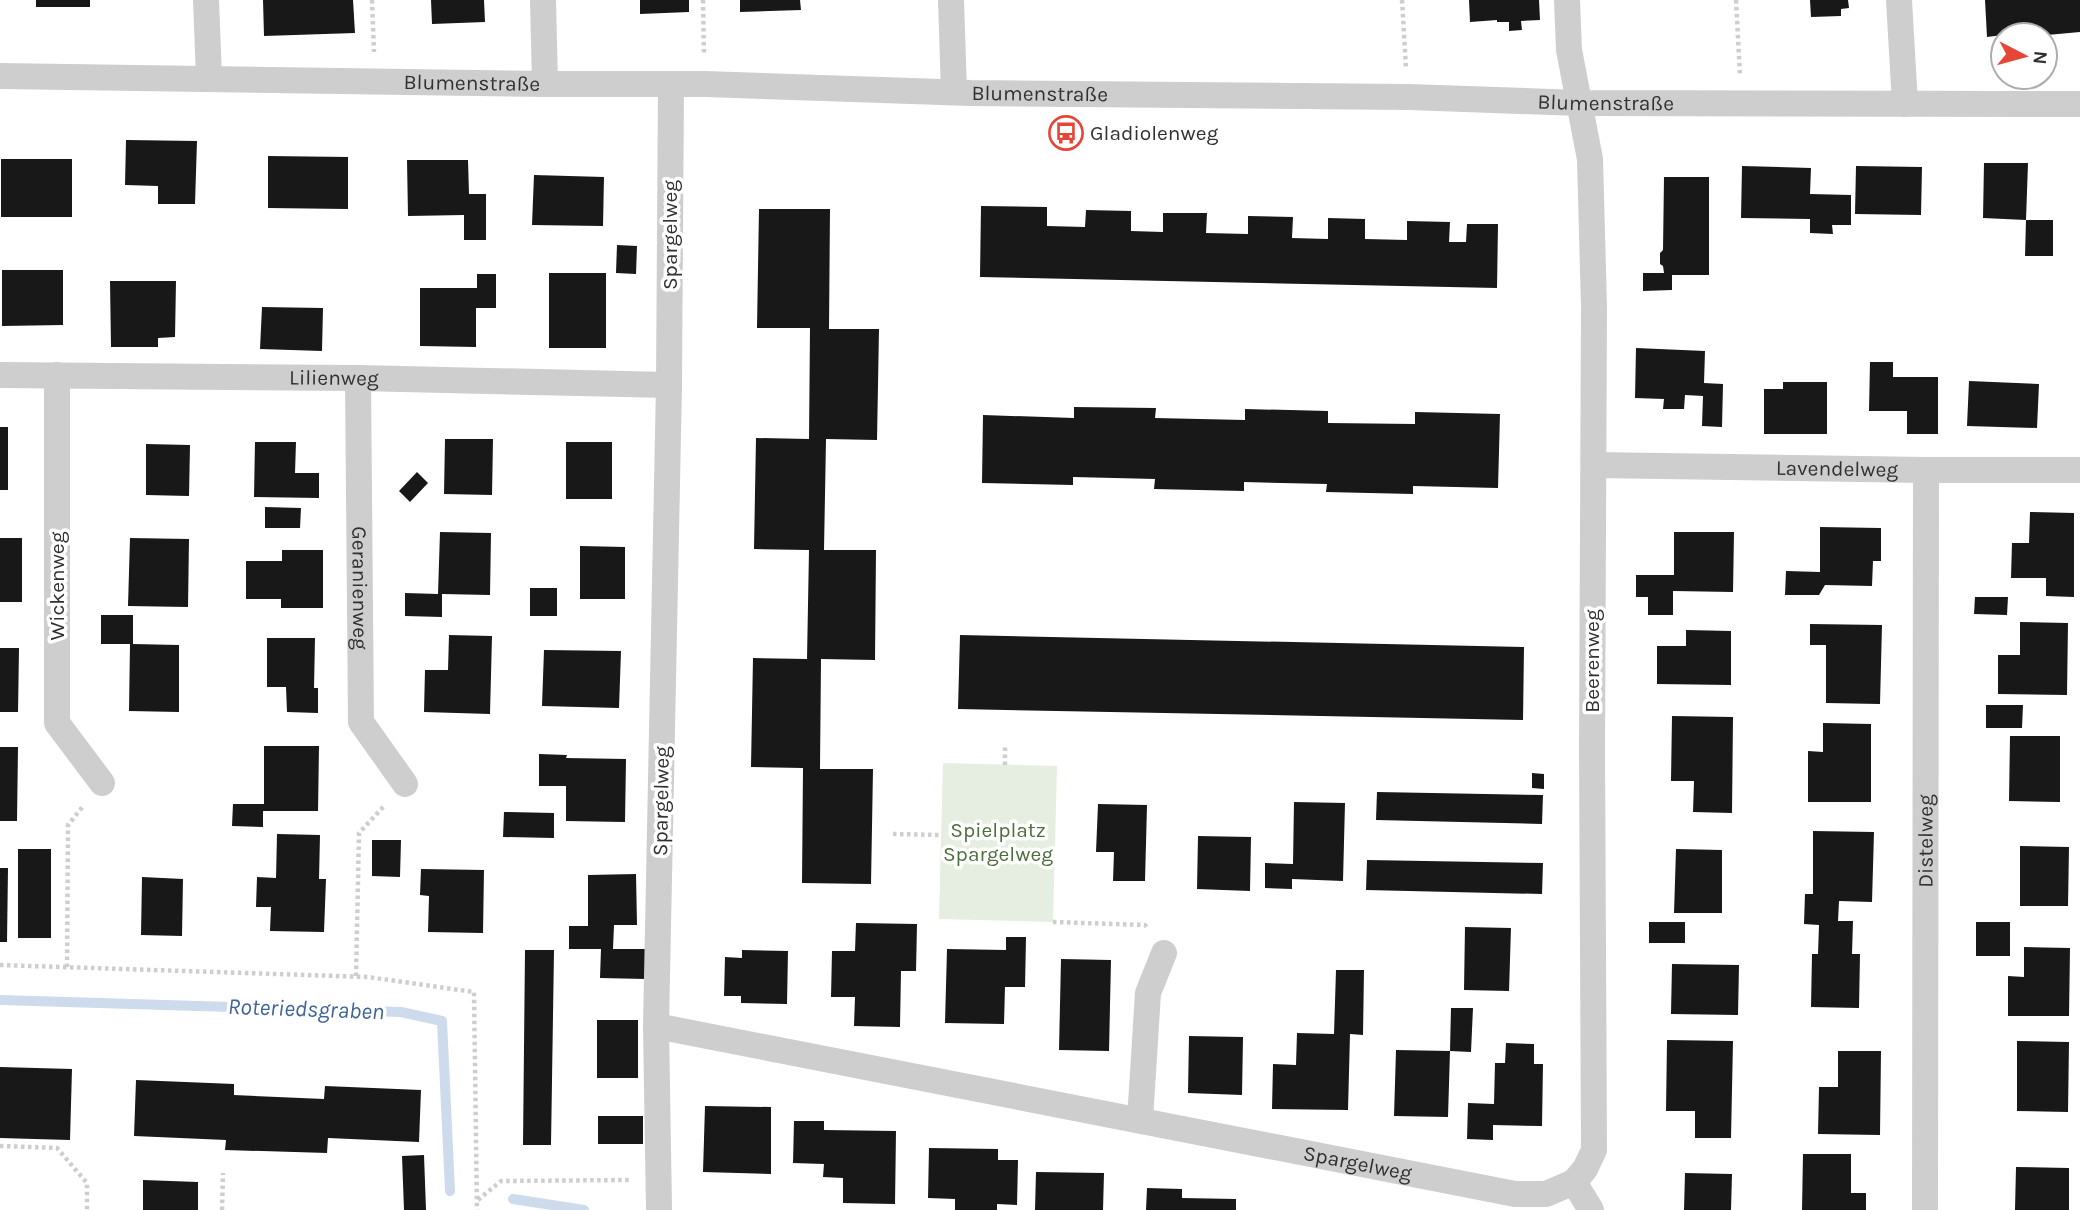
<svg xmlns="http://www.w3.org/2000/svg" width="2080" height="1210" font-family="Karla,sans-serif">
	<rect width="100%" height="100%" fill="#fff"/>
	<path fill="#e5eee0" d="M943,763L1057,766L1053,922L939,919Z"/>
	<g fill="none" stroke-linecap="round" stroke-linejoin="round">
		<g stroke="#cddbed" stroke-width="10">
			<path d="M0,1000L401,1012L442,1021L450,1191"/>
			<path d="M513,1199L584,1210"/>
		</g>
	</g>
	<g fill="#181818">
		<rect x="36" y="0" width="54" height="7"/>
		<path d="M263,0H353L355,33L264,36Z"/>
		<path d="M431,0H484L485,22L432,24Z"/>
		<path d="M640,0H689V12L640,14Z"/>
		<path d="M740,0H800L801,10L740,12Z"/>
		<path d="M1469,0H1539L1540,20L1521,21L1522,30L1509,31V22H1497V20L1470,22Z"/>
		<path d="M1810,0H1848L1849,8L1841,9V16L1811,17Z"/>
		<path d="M1985,0H2080V32L2047,35H2003L1987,37Z"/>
		<path d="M126,140L197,141L195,204H158V186L125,185Z"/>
		<path d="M268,156L348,157V209L268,208Z"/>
		<rect x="1" y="159" width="71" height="58"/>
		<path d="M407,160H468L469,194H486V240H464V215L408,216Z"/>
		<path d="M1984,163H2028L2026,220L1983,218Z"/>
		<path d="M1742,166L1811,168L1810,194L1851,195V225H1832L1833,234L1810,233V219L1741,218Z"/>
		<path d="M1856,166L1922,167L1921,215L1855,214Z"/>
		<path d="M534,175L604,177L603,226L532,225Z"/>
		<path d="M1664,177H1709V275H1672V290L1643,291V273H1664L1663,266L1660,264V253L1663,250Z"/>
		<path d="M981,206L1047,207V226L1085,227L1086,210L1131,211V231L1163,232V213H1207L1206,233L1248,234V216L1293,217L1292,238L1328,239V218L1365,219V239L1407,240V221L1450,222L1449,242H1466L1467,224H1498L1497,288L980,277Z"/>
		<path d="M759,209H830L829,329H879L877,440L826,439L824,550H876L875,660L821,659L820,769H873L871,884L802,883L803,768L751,767L753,658L807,659L809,550L754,549L756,438L809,439L810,328H757Z"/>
		<path d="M2026,220H2053V256H2025Z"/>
		<path d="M617,245L637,246L636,274L616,273Z"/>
		<path d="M2,270H63V325L2,326Z"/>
		<rect x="549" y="273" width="57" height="75"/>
		<path d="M477,274H496V308H476V347L420,346V288H477Z"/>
		<path d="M110,281H176L175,337L158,338V347H111Z"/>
		<path d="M262,307L323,308L322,351L260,349Z"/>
		<path d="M1636,348L1705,351L1704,383L1723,384L1722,427L1702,426L1703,396L1685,395L1684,409H1663L1664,399L1635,398Z"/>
		<path d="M1870,362H1893V377H1938V434H1907V411H1869Z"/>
		<path d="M1969,381L2039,384L2037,428L1967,426Z"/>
		<path d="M1783,382H1827V434H1764V389H1783Z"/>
		<path d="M1074,407L1156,408L1155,418L1245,420V409L1328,411V423L1415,424V412L1500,414L1498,488L1413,486V494L1326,492L1327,484L1244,482V491L1154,489L1155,479L1073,477V485L982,483L983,415L1074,418Z"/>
		<rect x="0" y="427" width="8" height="63"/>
		<path d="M445,439H493L492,495L444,494Z"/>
		<path d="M255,442H296L295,473H319V498L254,497Z"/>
		<rect x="566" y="442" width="46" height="57"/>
		<path d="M146,444L190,445L189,496L146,495Z"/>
		<path d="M417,472L428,483L410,502L399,491Z"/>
		<path d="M265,507L301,508L300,528H265Z"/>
		<path d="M2030,512L2074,513V597L2046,596V578H2011L2012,543H2029Z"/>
		<path d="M1820,527L1881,528V561H1873L1872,586L1825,585L1819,595H1785L1786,571L1820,572Z"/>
		<path d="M440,532L491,533L490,595L442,594V617L405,616V593L438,594Z"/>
		<path d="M1674,532H1734L1733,592L1673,591V615H1648V597H1636V575H1674Z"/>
		<rect x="0" y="538" width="22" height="64"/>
		<path d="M130,538L189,539L188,607L128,606Z"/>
		<path d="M580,546L625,547V599H580Z"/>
		<path d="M282,550H323V608H281V599H246V561H282Z"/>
		<rect x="530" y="588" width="27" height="28"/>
		<path d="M1975,597H2008L2007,615L1974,614Z"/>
		<path d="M101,615H133V644L179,645V712L129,711L130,644H101Z"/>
		<path d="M2020,622L2068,623L2067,695L1998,694V655H2020Z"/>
		<path d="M1810,624L1882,625L1880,704L1826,703V645H1810Z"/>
		<path d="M1686,630L1731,631V685L1657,684V646H1686Z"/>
		<path d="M449,635L492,636L490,714L424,712L425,670H448Z"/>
		<path d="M960,635L1524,647L1523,720L958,709Z"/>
		<path d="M267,638H315L314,688H318V713L287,712L286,687H267Z"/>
		<path d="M0,648H19L18,712H0Z"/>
		<path d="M544,650L621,651L619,708L542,706Z"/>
		<path d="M1986,705H2023L2022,728H1986Z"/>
		<path d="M1672,716L1733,717L1732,813L1693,812L1694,781H1671Z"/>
		<path d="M1823,723L1871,724V802H1808V751L1823,752Z"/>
		<path d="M2010,736H2060V802L2009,801Z"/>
		<path d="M264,746H319L318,811H263V827L232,826L233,804H264Z"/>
		<path d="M0,747H18L17,821H0Z"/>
		<path d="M539,754L567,755L566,758L626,759L625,822L566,821V786H539Z"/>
		<path d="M1532,773L1544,774V789L1532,788Z"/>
		<path d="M1377,792L1543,795L1542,824L1376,820Z"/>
		<path d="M1294,802L1345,803L1343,881L1292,879V889L1265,888V863L1293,864Z"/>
		<path d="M1098,804L1147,805L1145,881H1113L1114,852H1096Z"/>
		<path d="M504,812L554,813V838L503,837Z"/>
		<path d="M1813,831L1874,832L1872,902L1839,901L1838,921H1853L1852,954H1860L1859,1008L1811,1007L1812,954H1818L1819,925L1804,924L1805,894H1813Z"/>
		<path d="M277,834L320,835L319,879H326L324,932L270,931L271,907H256L257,877L276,878Z"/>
		<path d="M1198,836L1251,837L1250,891L1197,889Z"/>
		<path d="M372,840H401L400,877L372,876Z"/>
		<path d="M2020,846L2069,847L2068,906H2020Z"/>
		<rect x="18" y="849" width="33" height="89"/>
		<path d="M1676,849L1722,850V913H1674Z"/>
		<path d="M1367,860L1543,863L1542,894L1366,890Z"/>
		<path d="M0,868H8L7,942H0Z"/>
		<path d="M421,869L484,870L483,933L428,932L429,896L420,895Z"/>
		<path d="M636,874L637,925H614L613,949H646V979L600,978L601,949H569V926H588V875Z"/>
		<path d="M142,877L183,879L182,936L141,935Z"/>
		<rect x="1649" y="922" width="36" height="21"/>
		<rect x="1976" y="922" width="34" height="34"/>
		<path d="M856,923L917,924L916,971H901L900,1027L854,1026L855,997H831L832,951H855Z"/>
		<path d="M1465,927L1511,928L1509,991L1464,990Z"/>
		<path d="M1006,937H1026L1025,987H1005L1004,1024L945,1023L947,949L1006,950Z"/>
		<path d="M2024,947L2070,948L2069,1016H2008V976L2024,977Z"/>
		<path d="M525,950H554L551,1145H523Z"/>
		<path d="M742,950L788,951L787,1004L741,1003V996H724L725,957L742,958Z"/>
		<path d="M1061,959L1111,960L1109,1051L1059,1050Z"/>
		<path d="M1672,964L1739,965L1738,1015L1671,1014Z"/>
		<path d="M1336,970H1364L1363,1035L1350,1034L1348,1110L1272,1109L1273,1064L1296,1065L1297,1033L1334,1034Z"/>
		<path d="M1451,1008H1473L1471,1052L1450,1051L1448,1117L1394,1116L1396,1050L1450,1051Z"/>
		<rect x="597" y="1020" width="41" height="58"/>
		<path d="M1189,1036L1243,1037L1242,1095L1188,1093Z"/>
		<path d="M1667,1040L1733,1041L1731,1138H1695V1111H1666Z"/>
		<path d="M2017,1041L2069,1042L2068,1112L2017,1111Z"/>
		<path d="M1506,1043L1534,1044V1064H1543L1542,1126L1493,1125V1140L1467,1139L1468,1103L1494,1104L1495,1063H1505Z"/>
		<path d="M1838,1051H1881L1880,1135L1818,1134L1819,1087H1838Z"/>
		<path d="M0,1067L72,1069L70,1140L0,1138Z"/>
		<path d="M136,1080L234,1084V1095L324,1099L325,1086L421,1090L419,1142L328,1138L327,1153L225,1150L226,1140L134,1136Z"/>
		<path d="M705,1106L771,1107V1174L703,1172Z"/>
		<rect x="598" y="1116" width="45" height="28"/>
		<path d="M794,1121H824V1130L896,1131L895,1204L843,1203V1178L823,1177L824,1164L793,1163Z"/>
		<path d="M929,1148L998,1149V1160H1018L1017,1205L997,1204V1210H955V1199L928,1198Z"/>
		<path d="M1803,1154H1851V1193H1866V1210H1802Z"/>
		<path d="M424,1155L426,1210H404L402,1156Z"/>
		<path d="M2016,1167L2069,1168V1210H2015Z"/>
		<path d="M1036,1172L1104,1173L1103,1210H1035Z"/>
		<path d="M1685,1173L1732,1174L1731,1210H1684Z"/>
		<path d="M143,1180L198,1182V1210H143Z"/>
		<path d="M1147,1188L1182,1189V1198L1236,1199V1210H1146Z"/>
	</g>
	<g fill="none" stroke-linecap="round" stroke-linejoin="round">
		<g stroke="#cecece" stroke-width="4.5" stroke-dasharray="3.5 3.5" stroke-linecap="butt">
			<path d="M372,0L374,52"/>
			<path d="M703,0L704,55"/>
			<path d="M1402,0L1406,68"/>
			<path d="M1736,0L1740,75"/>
			<path d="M1005,765V747"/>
			<path d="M893,834L941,835"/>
			<path d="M1053,922L1145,925L1148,929"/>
			<path d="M0,965L368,977L474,992L477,1210"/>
			<path d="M67,967L68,825L84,805"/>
			<path d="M356,976L359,833L385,805"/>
			<path d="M0,1146L57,1148L87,1183V1210"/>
			<path d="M478,1200L501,1181L630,1180"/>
			<path d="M222,1210L223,1173"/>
		</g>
		<g stroke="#cecece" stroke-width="26">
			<path d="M206,0L209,78"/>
			<path d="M543,0L545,84"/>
			<path d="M951,0L954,92"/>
			<path d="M1567,0L1569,50L1590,159L1594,307L1592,750L1594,1150L1585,1169L1574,1182L1591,1210"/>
			<path d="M1899,0L1905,104"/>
			<path id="s1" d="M0,76L545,84H705L971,93L1409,97L1579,103L2080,104"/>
			<path id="s2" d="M671,84L669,385L656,1026L1515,1194H1546L1574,1182"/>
			<path id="s3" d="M0,375L358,378L669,385"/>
			<path d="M57,375V723L102,783"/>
			<path id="s4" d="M358,378L361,722L405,784"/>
			<path id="s5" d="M1594,465L1926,470H2080"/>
			<path d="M656,1026L659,1210"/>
			<path d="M1140,1120L1148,993L1164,953"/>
			<path id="s6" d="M1925,1210L1926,470"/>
		</g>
	</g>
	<defs>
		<g id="bus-ring" transform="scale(1.75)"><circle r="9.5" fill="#fff" stroke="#e54637" stroke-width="1.5"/><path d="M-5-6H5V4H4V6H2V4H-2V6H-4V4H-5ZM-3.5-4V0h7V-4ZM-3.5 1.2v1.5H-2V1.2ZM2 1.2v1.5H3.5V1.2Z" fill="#e54637"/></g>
	</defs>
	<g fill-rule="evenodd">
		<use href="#bus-ring" x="1066" y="133"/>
	</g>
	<g text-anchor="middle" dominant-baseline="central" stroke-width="7" stroke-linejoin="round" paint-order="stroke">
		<g font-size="21" fill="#313131" stroke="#fff">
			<text stroke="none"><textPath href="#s1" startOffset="472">Blumenstraße</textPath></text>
			<text stroke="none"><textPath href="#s1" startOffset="1040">Blumenstraße</textPath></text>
			<text stroke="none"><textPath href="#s1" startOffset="1606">Blumenstraße</textPath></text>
			<text transform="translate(670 235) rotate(-90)">Spargelweg</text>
			<text stroke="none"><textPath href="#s3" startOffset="334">Lilienweg</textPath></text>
			<text stroke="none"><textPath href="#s5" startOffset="243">Lavendelweg</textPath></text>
			<text transform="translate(57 586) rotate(-90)">Wickenweg</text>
			<text stroke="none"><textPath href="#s4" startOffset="210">Geranienweg</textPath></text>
			<text transform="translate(1592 661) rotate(-90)">Beerenweg</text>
			<text transform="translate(661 801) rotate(-89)">Spargelweg</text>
			<text stroke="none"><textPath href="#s6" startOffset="369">Distelweg</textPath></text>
			<text stroke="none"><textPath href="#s2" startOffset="1657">Spargelweg</textPath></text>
		</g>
		<g font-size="21" fill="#313131" stroke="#fff" text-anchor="start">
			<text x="1090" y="133">Gladiolenweg</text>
		</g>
		<g font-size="21" fill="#4d6e3e" stroke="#fff">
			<text x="998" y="830">Spielplatz<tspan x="998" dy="24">Spargelweg</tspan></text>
		</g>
		<g font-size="23" font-style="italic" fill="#3e6595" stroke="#fff">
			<text transform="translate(306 1009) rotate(2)">Roteriedsgraben</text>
		</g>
	</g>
	<g transform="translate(2024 56) rotate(96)"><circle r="33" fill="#ffffff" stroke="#adadad" stroke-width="2"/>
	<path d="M0-5L12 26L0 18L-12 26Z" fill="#e54637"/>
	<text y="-10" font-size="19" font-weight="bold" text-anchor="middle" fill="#313131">N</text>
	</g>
</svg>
